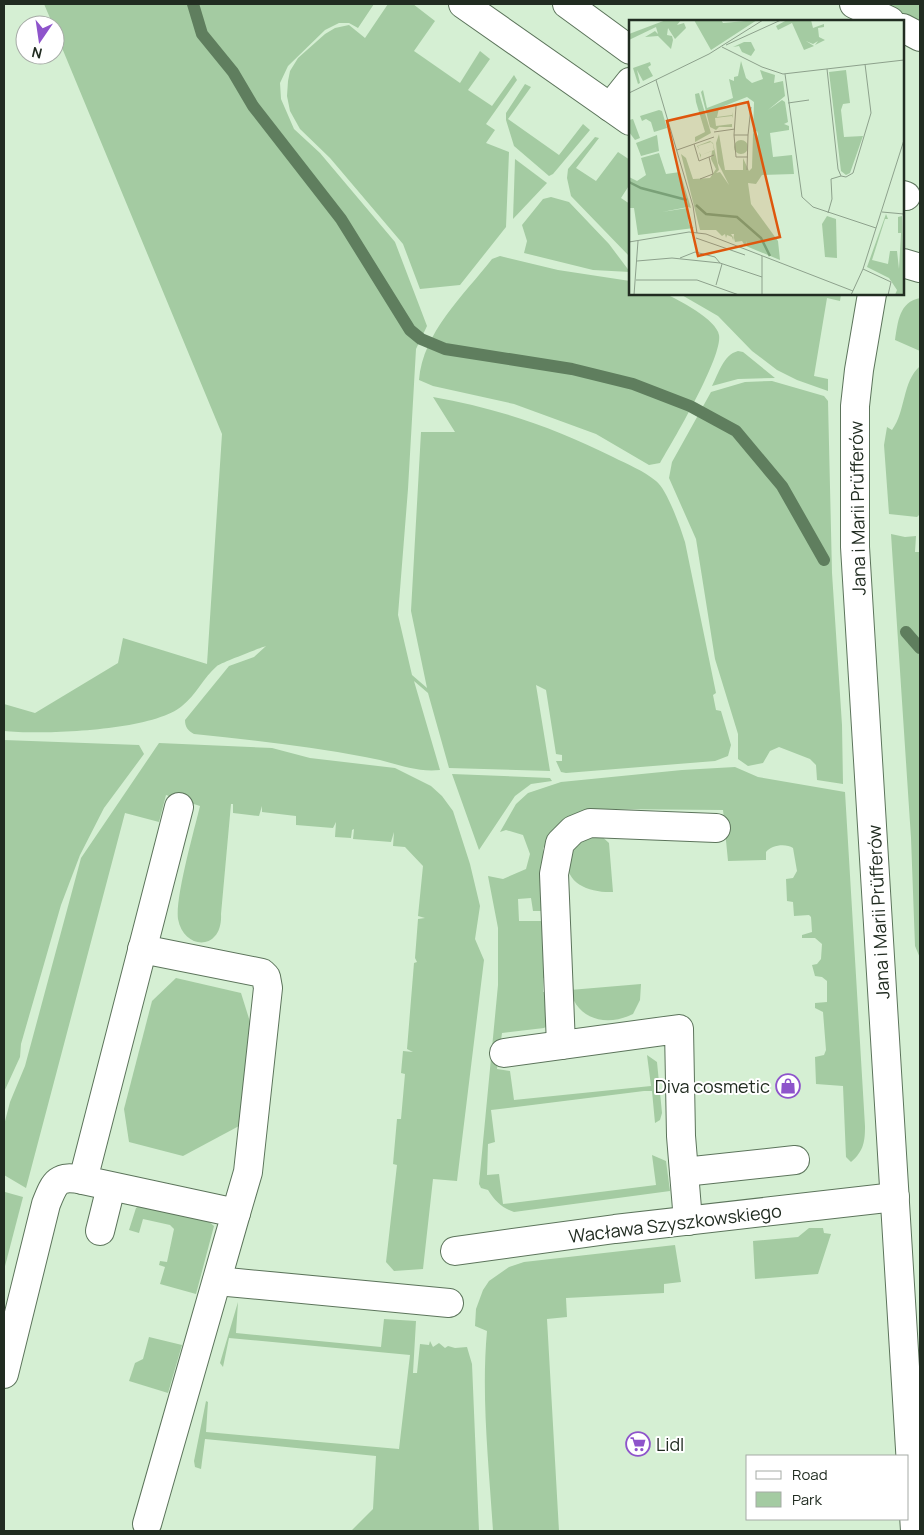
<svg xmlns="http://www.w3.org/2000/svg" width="924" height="1535" font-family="Manrope,sans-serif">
	<rect width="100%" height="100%" fill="#d5efd3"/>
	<g fill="#a4cba2">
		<path d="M44,4H374L358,28L349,23H339L325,30L288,66L280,83L281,99L294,129L320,153L395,242L427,326L416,349L408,489L398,615L412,675L427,688L411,611L421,432H455L433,397C497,408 555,428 613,457C627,464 644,471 656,481C667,489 681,529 685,542L716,693L713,695L716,710L721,711L731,745L728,756L715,761L566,773L561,772L556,761H562V755L556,754L546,690L536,685L550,771L449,768L428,693L414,681L440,770C414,773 391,761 365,757C309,746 252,740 194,734C188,731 185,727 185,720L229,666L254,657L266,646C260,648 220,663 217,666C204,677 196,695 182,706C153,731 42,735 4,731V704L35,713L118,663L123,638L207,664L222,434L55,31V25H53Z"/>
		<path d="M388,4H413L435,21L414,51L460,83L480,51L490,59L468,90L492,106L514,75L517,80L486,124L495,130L486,143L509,152L506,227L460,285L420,289L403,244L330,158L300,129L290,111L287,96L288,81L290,71L298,58L325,34L335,28L349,25L365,38Z"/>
		<path d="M871,4H920V28Z"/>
		<path d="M525,84L531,87L508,119L559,155L583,124L590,130L553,174L549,176L514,146L506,120V113Z"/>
		<path d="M595,137L599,138L576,168L596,181L618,152L630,160V184L621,198L630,204V257L571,196L567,178L568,169Z"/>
		<path d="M515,159L547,183L513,219Z"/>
		<path d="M551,197L569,202L609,244L630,272L593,270L524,253L527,241L522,225L543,199Z"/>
		<path d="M500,256L558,270L630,281V294C640,294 655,291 665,294C678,299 717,320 719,335C723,356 673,441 660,463L649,465L596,434L514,404L433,386L419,380C423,332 464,295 492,259Z"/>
		<path d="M680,294H841L840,301L827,298L814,376L828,379V391L797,380L777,370L752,351L718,316Z"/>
		<path d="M920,298V351L895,340C898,322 899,302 920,298Z"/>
		<path d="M738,351L743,352L775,378L738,379L712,386C719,373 723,355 738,351Z"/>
		<path d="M920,366V514L917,517L889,514L884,445L887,427L892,430C906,411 902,382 920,366Z"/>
		<path d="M772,381L824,396L828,401L832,573L842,725L843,784L817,780L816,765L810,759L779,747L770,751L763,763L748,766L738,759V734L715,659L696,539L669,478L672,462L711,392L745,382Z"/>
		<path d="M891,534L905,537L916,536L915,552H920V958L915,946L911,838Z"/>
		<path d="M4,740L139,745L144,754L104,808L80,855L61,905L21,1044L20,1057L4,1092Z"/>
		<path d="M159,743L272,748L310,758L395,768L431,786L442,796L453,811L470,864L480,906L475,939L484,960L457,1181L433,1179L423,1269L394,1271L386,1262L397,1165L393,1164L397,1119H401L405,1074L401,1073L403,1051L413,1052L407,1049L414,963L417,962L415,958L418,919L425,918L418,916L423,866L405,847L393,846L394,832L391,842L353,839L354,829L352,830L351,838L335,837L336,822L333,828L296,825V816L262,812V806L259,816L233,813V804H231L221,914C223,951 184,951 178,919C175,898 194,831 200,806L166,795L159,822L125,813L26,1188L4,1175V1125L10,1102L25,1066L81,858Z"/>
		<path d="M735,767L758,777L845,792L865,1126C865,1141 864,1151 851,1162L846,1157L843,1086L816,1084L815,1057L824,1055L826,1050L823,1012L815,1008V1003L827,1002V981L822,977L815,976L812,965L817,964L821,959L822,944L815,938H802V935L812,932L811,917L809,915L794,916L793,902L787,901L786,879L793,878L797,871L793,848C786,843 771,845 766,852V860L728,861L723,810L605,809L580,816L543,848L546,911H533L531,898L518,899L519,921H546L550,978H543V992H550L548,1025L544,1028L502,1033L497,1069L510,1071L514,1100L651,1086L647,1055L657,1062L662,1113L660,1120L655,1123L652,1091H644L491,1110L495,1142L488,1144L487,1175L499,1174L503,1204L656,1185L652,1155L666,1161L670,1191L514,1212C502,1208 495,1201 488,1190L481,1188L479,1184L498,985V928L488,876L503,879L526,869L530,854L523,835L506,830L500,832L516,804L528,793L561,782L682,770Z"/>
		<path d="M452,774L550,778L552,781L531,784L515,796L479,850Z"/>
		<path d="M599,834L609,843L613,892C592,893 563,885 568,857C570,851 574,845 577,839Z"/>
		<path d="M176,978L241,993L251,1025L239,1126L183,1156L129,1142L124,1109L152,1001Z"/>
		<path d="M641,984L640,1000L633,1014C607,1027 577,1020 570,990Z"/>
		<path d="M5,1192L23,1197L4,1270V1193Z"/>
		<path d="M139,1206L207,1220L214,1226L196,1294L160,1284L165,1267L159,1265L160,1261L167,1262L174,1229L170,1225L143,1219L139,1233L129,1230L136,1208Z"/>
		<path d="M809,1228H823L824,1233L831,1234L818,1274L755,1279L753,1241L798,1237Z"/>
		<path d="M675,1245L681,1282L664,1284V1293L566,1298L567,1317L547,1319L559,1531H493C489,1465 481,1397 487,1331L475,1326L476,1309L483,1290L489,1281L509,1267L524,1262Z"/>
		<path d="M238,1302L236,1333L381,1347L384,1319L416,1321L413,1373H417L420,1344L429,1345L430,1341L433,1347L439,1343L445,1348L448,1346L455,1348L467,1347L472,1364L479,1531H351L373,1509L376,1456L205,1439L201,1469L195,1467L194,1461L206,1401L208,1402L206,1432L399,1449L410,1355L229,1338L223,1367L220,1363Z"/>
		<path d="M149,1337L182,1345L168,1393L129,1381L135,1363L143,1359Z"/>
	</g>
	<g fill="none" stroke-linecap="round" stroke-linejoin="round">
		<g stroke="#5f7e5e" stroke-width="12">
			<path d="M193,4L202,34L233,72L253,106L341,219L410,330L421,339L445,349L572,369L633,384L690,406L736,431L782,486L824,560"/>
			<path d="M906,632L920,648"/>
		</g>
		<g stroke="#5c745b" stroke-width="30">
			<g id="minor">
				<path d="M463,4L630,121"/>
				<path d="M567,4L630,50"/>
				<path d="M854,4L890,21"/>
				<path d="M903,28L920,37"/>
				<path d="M610,107L630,82"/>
				<path d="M903,195L906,196"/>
				<path d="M903,263L920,268"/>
				<path d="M872,294L859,370L855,406V547L915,1531"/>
				<path d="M142,949L262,973L266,977L268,988L248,1172L236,1213"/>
				<path d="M561,1045L554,874L560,843L573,830L590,823L716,828"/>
				<path d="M504,1053L679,1029L681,1136L688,1221"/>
				<path d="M684,1172L795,1160"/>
				<path d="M100,1231L111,1187"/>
				<path d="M455,1251L615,1229L895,1197"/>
				<path d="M217,1281L449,1303"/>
				<path d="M4,1374L46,1204C55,1181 58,1175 83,1180"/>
				<path d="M147,1524L236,1213L83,1180L179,807"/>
			</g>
		</g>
		<use href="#minor" stroke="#fff" stroke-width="28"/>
	</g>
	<defs>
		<g id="shop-ring" transform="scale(1.25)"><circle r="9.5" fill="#fff" stroke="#8e54cb" stroke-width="1.5"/><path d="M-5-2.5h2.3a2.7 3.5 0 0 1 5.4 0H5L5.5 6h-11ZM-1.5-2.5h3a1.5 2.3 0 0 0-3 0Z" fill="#8e54cb"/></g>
		<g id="supermarket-ring" transform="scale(1.25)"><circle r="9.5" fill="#fff" stroke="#8e54cb" stroke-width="1.5"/><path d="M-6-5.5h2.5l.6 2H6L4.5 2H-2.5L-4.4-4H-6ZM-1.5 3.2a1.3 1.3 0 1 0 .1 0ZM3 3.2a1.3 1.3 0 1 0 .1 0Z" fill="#8e54cb"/></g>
	</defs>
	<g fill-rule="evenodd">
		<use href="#shop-ring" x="788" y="1086"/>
		<use href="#supermarket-ring" x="638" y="1444"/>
	</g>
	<g text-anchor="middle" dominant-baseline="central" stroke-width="4" stroke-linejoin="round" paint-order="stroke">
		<g font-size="18" fill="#212c21" stroke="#fff">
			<text transform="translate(857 508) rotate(-91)">Jana i Marii Prüfferów</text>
			<text transform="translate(878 912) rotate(-93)">Jana i Marii Prüfferów</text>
			<text transform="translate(675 1223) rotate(-7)">Wacława Szyszkowskiego</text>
		</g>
		<g font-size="18" fill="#212c21" stroke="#fff" text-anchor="end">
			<text x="770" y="1086">Diva cosmetic</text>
			<text x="656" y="1444" text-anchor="start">Lidl</text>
		</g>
	</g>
	<g transform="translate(629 20)">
		<rect width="275" height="275" fill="#d5efd3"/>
		<path d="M37,0H52L48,5L55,3L57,8L46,19L39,8L38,15L43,16L44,20L42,29L29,16L16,17L26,11L29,14L27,7L0,20V14ZM65,0H92L94,3L128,0L82,30ZM158,0H182L184,8L195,4V7L189,8L190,17L196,20L186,25L189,21L184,24L177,21L185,26L175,30L163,3L149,10L147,6ZM115,22H122L126,30L122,36L113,32L110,26L104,27ZM112,41L117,58L123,63L134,59L131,50L146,55L145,63L154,61L156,76L139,90L153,80L156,82L159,102L155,104L160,106V110L141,113L144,137L163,135L165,154L133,155L127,164L119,163L122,184L149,221L151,240L117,226L118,221L116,226L113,221L106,222L105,218L104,221L105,214H102L104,217L103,220V217L98,215L97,218L96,214L93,216L87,210H71L52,134L57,138L64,159L81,158L87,149L82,139L83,131L72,135V138L70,132L72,135L85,130L84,124L82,122L69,126L70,129L68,126L81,121L84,123L90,150L87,153L91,152L100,165L89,143L87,123L90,114L96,150H114V138L120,151L123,148L124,113L128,114L127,125L129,114L128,111L124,113L125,82L118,77L90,88L88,97L103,95V92L104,98L103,96L86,98L87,106L103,104V102V107H90L87,110L81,107L72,72L74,70L78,88L104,78L100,59L105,61V57L109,56ZM21,42L22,45L19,47L24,56L14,61L8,50L11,63L9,64L4,48ZM217,50L221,83L214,84L212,90L215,117L234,116L221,153L217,155L212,151L200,52ZM70,73L82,113L66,122V117L76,112L67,82L66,74ZM30,90L33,91L38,108L25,112L22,102L17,99L13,101L11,96ZM4,99L11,118L6,120L0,112V100ZM28,115L30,131L12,136L7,123ZM105 127a7 7 0 1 1 14 0a7 7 0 1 1-14 0ZM30,133L37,154L51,152L62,188L59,187L33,192L58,188L60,205L65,208L9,215L5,188H0V157L8,161L17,155L12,138ZM257,194L259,199H256L243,240L259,244L261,231H268L270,249L272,213H269V197L273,196L275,275H266L268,270L260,258L238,247ZM198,196L207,199L208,238L196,237L193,204Z" fill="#a4cba2"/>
		<path fill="none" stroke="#7aa178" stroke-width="2.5" d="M0,162L12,168L58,180M67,185L77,194L108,197L132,218L141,236"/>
		<path fill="none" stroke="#8da18c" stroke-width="1" d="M97,25L152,0M93,27L133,47L154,54L275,40M198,49L209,149L212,156L217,157L224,153L242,93L236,44M156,54L173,177L184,187L247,208M27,60L64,186L68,213M0,73L80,34L134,0M159,83L180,80M107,86L105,115H119L118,150M85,112L106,109M105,115L107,137H119M119,115L122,87M65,124L70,141L85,135M48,130L85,117M71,159L84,154L80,137M253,192L275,194M199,193L203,179L202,159L212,156M67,218L116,235M0,222L60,212L77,214L224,271M51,238L66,232L86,237L91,243M8,241L43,238L91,243L133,257M234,249L262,262L259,275M7,260H68L110,275M87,265L93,244M5,275L9,221M133,275V236M222,275L234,249L275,120"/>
		<path fill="#de570d" fill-opacity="0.15" stroke="#de570d" stroke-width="2.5" d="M119,82L151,217L69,236L38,101Z"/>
		<rect width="275" height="275" fill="none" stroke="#212c21" stroke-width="2.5"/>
	</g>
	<rect width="924" height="1535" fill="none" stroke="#212c21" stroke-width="10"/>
	<rect x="746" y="1455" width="162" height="65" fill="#ffffff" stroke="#a6aba6"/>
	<rect x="756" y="1471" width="25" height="8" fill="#ffffff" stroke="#a6aba6"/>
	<text x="792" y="1480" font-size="15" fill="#212c21">Road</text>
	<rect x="756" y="1492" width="25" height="15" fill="#a4cba2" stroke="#a6aba6"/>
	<text x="792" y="1505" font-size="15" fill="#212c21">Park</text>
	<g transform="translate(40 40) rotate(193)"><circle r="24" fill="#ffffff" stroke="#a6aba6"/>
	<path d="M0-4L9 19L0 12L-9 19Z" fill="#8e54cb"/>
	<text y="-8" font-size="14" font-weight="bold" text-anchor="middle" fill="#212c21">N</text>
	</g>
</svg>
